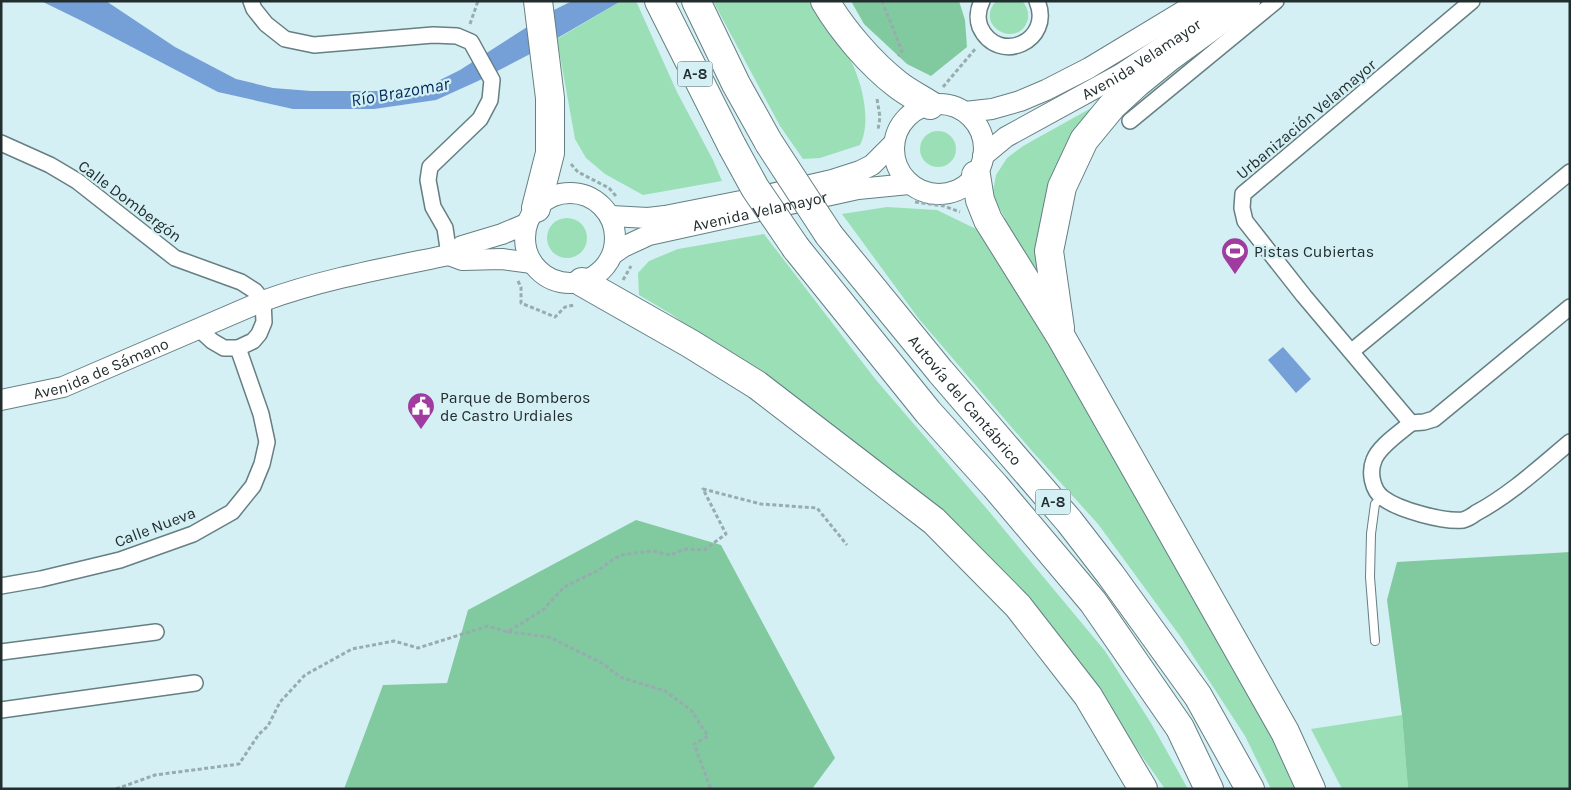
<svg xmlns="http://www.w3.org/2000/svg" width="1571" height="790" font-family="Karla,sans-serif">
	<rect width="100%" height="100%" fill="#d4f0f4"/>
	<g fill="#9bdfb7">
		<path d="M621,1H636L677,92L713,160L722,181L643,195L605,174L586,158L575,139L557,39Z"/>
		<path d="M713,1H813C825,20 840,39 850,59C862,82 872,121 860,145L820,158L803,159L780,126Z"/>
		<path d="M996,1H1022C1027,6 1029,13 1028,19C1020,50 973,27 996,1Z"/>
		<path d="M1102,102L1042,284L1000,221L1005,218L996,202L993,191L996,175L1007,158L1023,146Z"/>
		<circle cx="938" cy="149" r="18"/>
		<path d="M887,207L937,210L976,229L1027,298L1114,447L1300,789H1271L1245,736L1180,636L1098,524L1032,451L919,319L842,214Z"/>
		<circle cx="567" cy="238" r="20"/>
		<path d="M764,234L876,380L987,509L1105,651L1151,723L1188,789H1165L1071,655L723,351L671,314L639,295L638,273L649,261L678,249Z"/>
		<path d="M1402,715L1408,789H1342L1311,729Z"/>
	</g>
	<g fill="#81caa0">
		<path d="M851,1H959L965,20L967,47L931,76L907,64L864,24Z"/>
		<path d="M636,520L721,545L835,758L812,789H344L383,685L447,683L468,610Z"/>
		<path d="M1570,552V789H1408L1402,715L1387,600L1397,562Z"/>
	</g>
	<g fill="#749fd7">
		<path d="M41,1H106L175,47L236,79L273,88L311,91H383L432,84L460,70L552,11L572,1H621L530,54L478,81L436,100L374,109H293L218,92L84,22Z"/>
		<path d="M1283,347L1311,379L1296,393L1268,360Z"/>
	</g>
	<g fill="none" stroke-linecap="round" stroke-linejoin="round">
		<g stroke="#657f82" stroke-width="10">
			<path id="service" d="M1375,641L1370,577L1371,534L1375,504L1382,497"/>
		</g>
		<g stroke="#657f82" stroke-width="18">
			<g id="minor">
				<path d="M251,1L254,9L266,24L285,39L314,45L433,35L457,36L471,42L492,80L490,100L480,119L430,167L428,180L433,207L445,228L449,255"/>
				<path d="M982,1C978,9 977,19 980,27C998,66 1054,41 1037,1"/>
				<path d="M1472,1L1243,194L1242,208L1245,221L1304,296L1411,423L1424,422L1434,419L1570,307"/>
				<path d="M1130,121L1276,1"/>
				<path d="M1,143L50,165L77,181L175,258L241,282L255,291L263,301L264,322L259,334L253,341L238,348H224L212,341L199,329"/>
				<path d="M1352,351L1570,172"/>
				<path d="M1411,423C1401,432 1379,446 1374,460C1369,472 1372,490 1383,498C1399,510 1443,522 1463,520C1467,519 1472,516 1476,513C1510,495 1540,467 1570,442"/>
				<path d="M1,586L41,579L120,560L193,534L232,512L253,486L262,464L267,442L261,414L238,348"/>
				<path d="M1,652L156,632"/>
				<path d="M1,710L195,683"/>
			</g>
		</g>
		<g stroke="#657f82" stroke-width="22">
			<g id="tertiary">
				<circle cx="939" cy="149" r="45"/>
				<path d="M965,112L992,109L1020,101L1046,90L1089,68L1190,7L1204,1"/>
				<path id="s1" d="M983,156L1006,137L1121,74L1202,20L1216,1"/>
				<circle cx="570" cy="238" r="45"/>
				<path d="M611,216L648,218L665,216L741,201L832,180L860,171L872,165L894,143"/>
				<path id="s2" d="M613,254L623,247L649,235L858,189L909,184"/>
				<path d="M449,255L462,260L502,259L532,263"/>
				<path id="s3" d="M1,400L63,387L263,301C323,279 386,268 449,255L462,246L502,234L526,224"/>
			</g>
		</g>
		<g stroke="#657f82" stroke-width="30">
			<g id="motorway">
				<path d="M659,1L732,146"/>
				<path d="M696,1L736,84L769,143"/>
				<path d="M825,1C842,30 870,63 897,84C907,92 919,98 930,105"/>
				<path d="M976,175L980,200L988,220L1061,337L1285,732L1311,789"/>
				<path d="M536,208L550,153V98L538,1"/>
				<path id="s4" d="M829,235L940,371L1069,521L1110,574L1198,696L1250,789"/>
				<path d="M796,248L928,412L995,486L1093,602L1180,728L1209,789"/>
				<path d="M582,282L691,344L757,385L934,521L1018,606L1088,696L1143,789"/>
				<path d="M1060,328L1049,251L1062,187L1084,140L1112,106L1137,83L1169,57L1246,1"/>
			</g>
		</g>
		<g stroke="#96acaf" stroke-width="3" stroke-dasharray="4 2.5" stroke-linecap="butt">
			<path d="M882,1L902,51L898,56"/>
			<path d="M470,24L478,1"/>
			<path d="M943,87L976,48"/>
			<path d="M877,99L880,117L878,130"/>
			<path d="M571,164L578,172L609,188L616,196"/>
			<path d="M915,202L944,206L960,212"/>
			<path d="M623,280L631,266"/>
			<path d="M518,281L521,287V303L555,317L565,307L574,305"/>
			<path d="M508,632L549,637L602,663L620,677L665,691L691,710L708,736L694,744L711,789"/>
			<path d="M116,789L155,775L239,764L259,734L268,726L280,702L305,675L352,649L394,641L418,648L488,626L507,632L543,610L564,587L595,572L620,555L653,551L670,555L686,549L704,550L726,534L703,489L761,504L817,508L847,545"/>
		</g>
		<use href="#service" stroke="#fff" stroke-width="8"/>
		<use href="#minor" stroke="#fff" stroke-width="15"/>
		<use href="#tertiary" stroke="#fff" stroke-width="20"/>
		<use href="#motorway" stroke="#fff" stroke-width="28"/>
		<g stroke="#657f82" stroke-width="30" stroke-linecap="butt">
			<g id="motorway-bridge">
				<path d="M769,143L829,235"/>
				<path d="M732,146L755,188L796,248"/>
			</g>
		</g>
		<use href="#motorway-bridge" stroke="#fff" stroke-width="28"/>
	</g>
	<defs>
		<g id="stadium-pin" transform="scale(1.4375)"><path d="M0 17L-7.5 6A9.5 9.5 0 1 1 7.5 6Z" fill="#a03ba0" stroke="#d4f0f4"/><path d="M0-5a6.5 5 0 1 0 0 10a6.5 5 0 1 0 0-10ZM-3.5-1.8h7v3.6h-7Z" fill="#fff"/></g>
		<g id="civic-pin" transform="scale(1.4375)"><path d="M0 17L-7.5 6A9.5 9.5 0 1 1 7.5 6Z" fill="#a03ba0" stroke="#d4f0f4"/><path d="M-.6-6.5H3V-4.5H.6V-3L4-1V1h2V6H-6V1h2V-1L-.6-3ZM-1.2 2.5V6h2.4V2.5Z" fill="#fff"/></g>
	</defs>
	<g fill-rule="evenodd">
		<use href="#stadium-pin" x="1235" y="251"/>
		<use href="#civic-pin" x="421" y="406"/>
	</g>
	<g text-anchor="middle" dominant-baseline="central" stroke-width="4.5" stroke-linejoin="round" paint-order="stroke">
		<g fill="#d4f0f4" stroke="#576869" stroke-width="1">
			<rect x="677.5" y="61.5" width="35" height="25" rx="4"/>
			<rect x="1035.5" y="489.5" width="35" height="25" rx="4"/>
		</g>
		<g font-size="15" font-weight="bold" fill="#222d2e">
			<text x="695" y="74">A-8</text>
			<text x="1053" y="502">A-8</text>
		</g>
		<g font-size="16" fill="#222d2e" stroke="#d4f0f4">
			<text stroke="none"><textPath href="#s1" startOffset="186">Avenida Velamayor</textPath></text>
			<text transform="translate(1306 119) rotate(-40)">Urbanización Velamayor</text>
			<text transform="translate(130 201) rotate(37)">Calle Dombergón</text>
			<text stroke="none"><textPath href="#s2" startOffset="154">Avenida Velamayor</textPath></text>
			<text stroke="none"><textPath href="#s3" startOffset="105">Avenida de Sámano</textPath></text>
			<text stroke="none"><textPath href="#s4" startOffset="214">Autovía del Cantábrico</textPath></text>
			<text transform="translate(155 527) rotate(-21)">Calle Nueva</text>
		</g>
		<g font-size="16" fill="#222d2e" stroke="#d4f0f4" text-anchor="start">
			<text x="1254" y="251">Pistas Cubiertas</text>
			<text x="440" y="397">Parque de Bomberos<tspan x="440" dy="18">de Castro Urdiales</tspan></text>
		</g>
		<g font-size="18" font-style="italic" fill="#002a5c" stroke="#d4f0f4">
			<text transform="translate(400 92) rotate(-10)">Río Brazomar</text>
		</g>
	</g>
	<rect width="1571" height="790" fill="none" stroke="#222d2e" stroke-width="5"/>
</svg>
